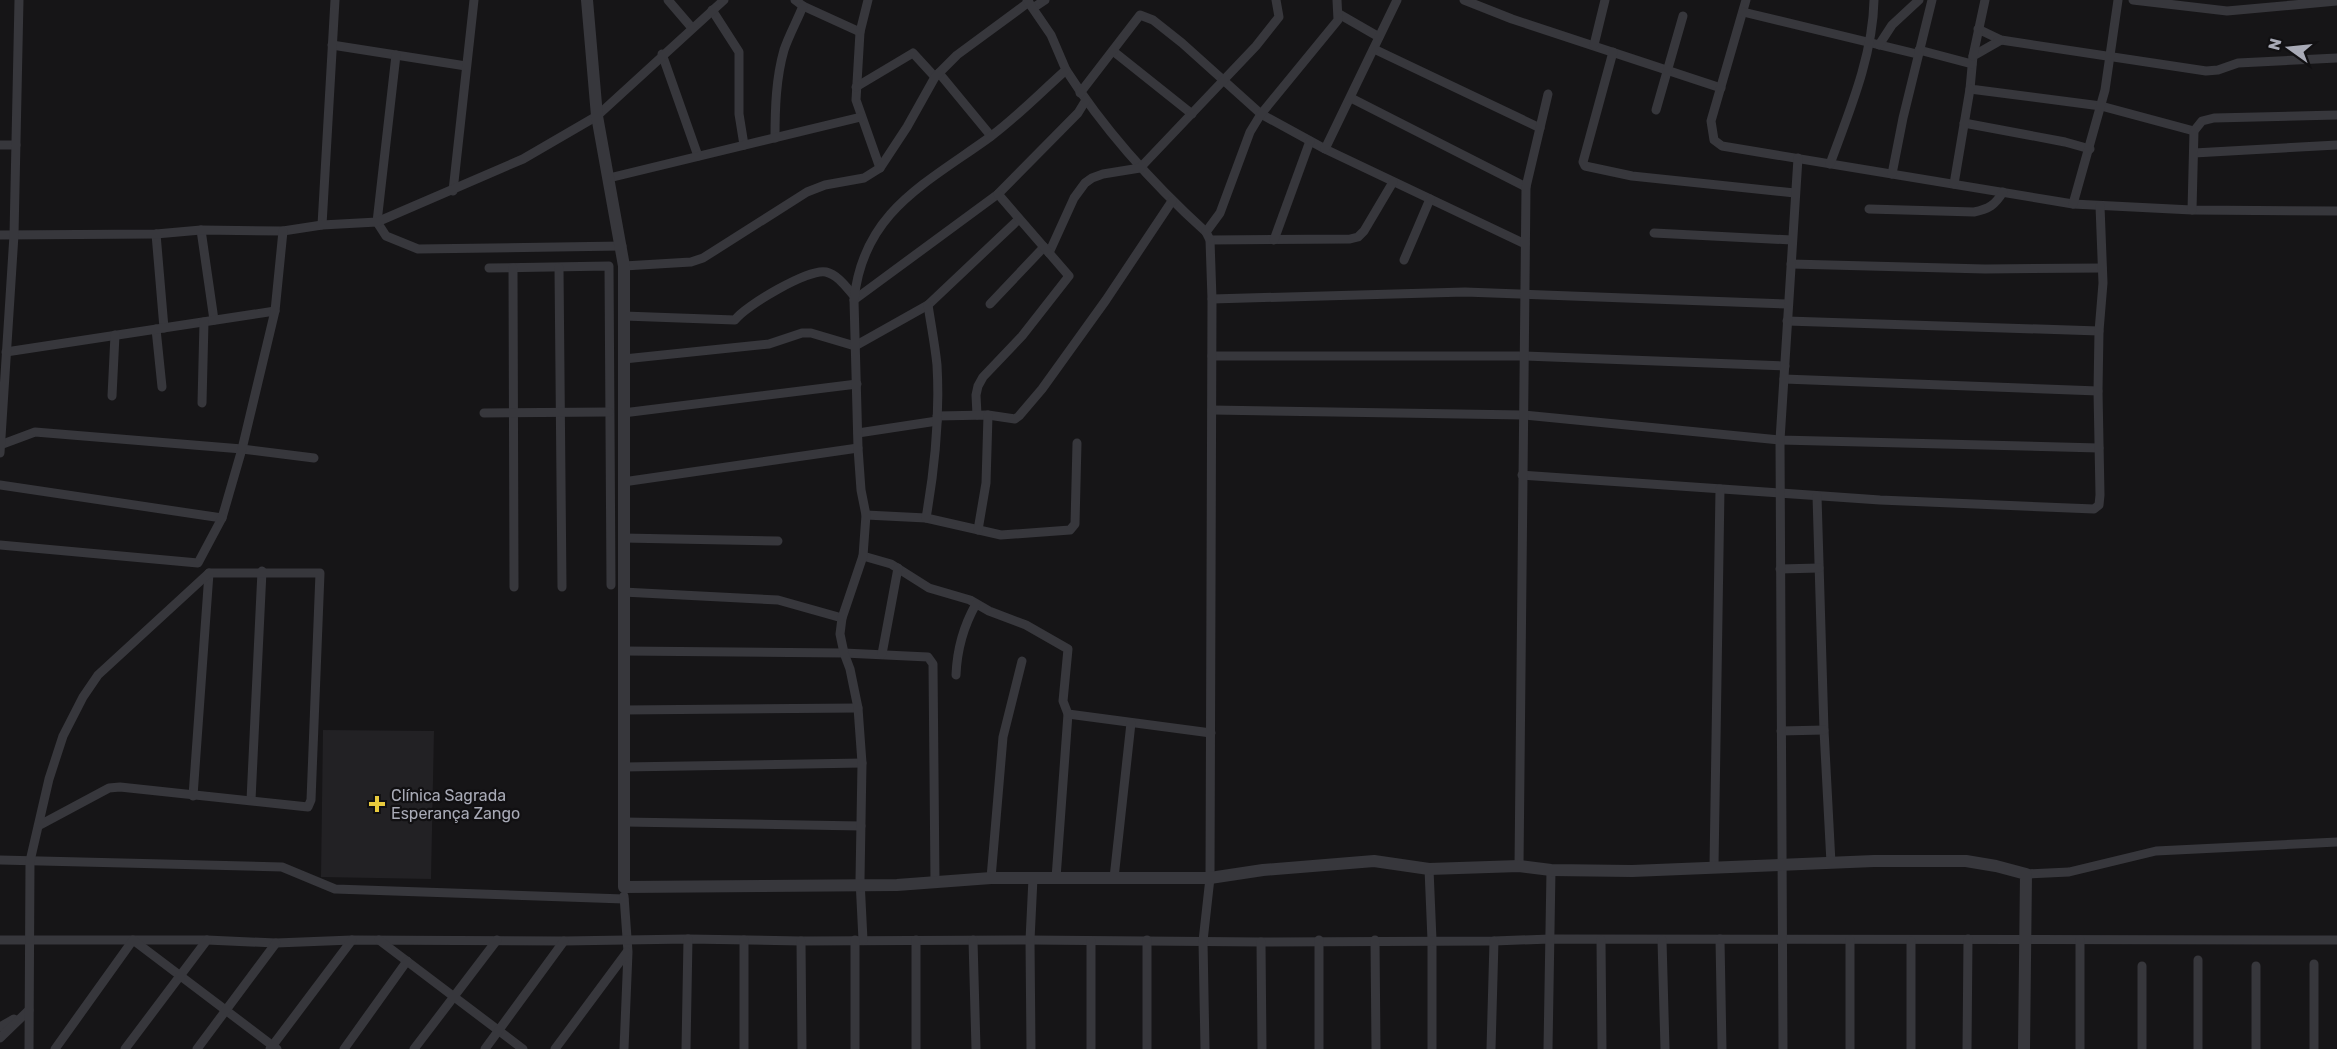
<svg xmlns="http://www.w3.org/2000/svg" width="2337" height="1049" font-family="Rubik,sans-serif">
	<rect width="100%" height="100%" fill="#161517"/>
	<path fill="#222124" d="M323,730L434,731L431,879L321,877Z"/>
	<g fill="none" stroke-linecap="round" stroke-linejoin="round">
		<g stroke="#37373c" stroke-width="9">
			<path d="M668,0L692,28"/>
			<path d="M795,0L803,6L860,32"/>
			<path d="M868,0L860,32L856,100L880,168"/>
			<path d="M1464,0L1512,19L1721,88"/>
			<path d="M1746,0L1711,121L1714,140L1722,146L2073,204L2192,210L2337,211"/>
			<path d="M2133,0L2227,11L2337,1"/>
			<path d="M1033,8L1045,0"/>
			<path d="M712,10L739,52V114L744,145"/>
			<path d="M1743,12L1917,54"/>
			<path d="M1339,14L1379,37"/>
			<path d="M1978,29L2001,40L2206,71L2218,70L2238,63L2337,58"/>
			<path d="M2001,40L1973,56L1970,89L2101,106L2194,131"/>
			<path d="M332,45L466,66"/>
			<path d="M1594,45L1605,0"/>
			<path d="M1879,45L1892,25L1919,0"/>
			<path d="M1374,49L1540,128"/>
			<path d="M1919,50L1972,64"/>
			<path d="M1113,51L1192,114"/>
			<path d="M1613,52L1583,162L1585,166L1632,176L1795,193"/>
			<path d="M662,54L698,156"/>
			<path d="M396,55L377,222L386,236L418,249L622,246"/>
			<path d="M1973,56L1985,0"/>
			<path d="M1066,70C1105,131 1153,184 1206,232"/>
			<path d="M939,73L991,136"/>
			<path d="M856,87L913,53L935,77"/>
			<path d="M1080,93L1140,15L1153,20L1182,43L1261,114L1325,149L1525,244"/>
			<path d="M1351,98L1526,187"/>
			<path d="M1656,110L1683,16"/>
			<path d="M1964,123L2065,142L2090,149"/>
			<path d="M775,138C775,108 776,78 784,50C789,35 797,21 803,6"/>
			<path d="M0,145H16"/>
			<path d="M1325,149L1397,0"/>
			<path d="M2194,153L2337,145"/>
			<path d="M1830,164C1849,112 1873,56 1874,0"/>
			<path d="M1892,174L1903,118L1932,0"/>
			<path d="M609,178L861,117"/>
			<path d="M1954,184L1970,89"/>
			<path d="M453,191L474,0"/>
			<path d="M2073,204L2105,90L2118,0"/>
			<path d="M1869,209L1974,212C1989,209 1995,205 2003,192"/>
			<path d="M2192,210L2194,131L2202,121L2214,118L2337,115"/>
			<path d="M322,225L335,0"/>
			<path d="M201,230L214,320"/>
			<path d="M1654,233L1792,240"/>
			<path d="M156,234L164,328"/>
			<path d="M0,235L156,234L201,230L283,231L322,225L377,222L523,159L597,116L724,0"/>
			<path d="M1210,240L1350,239L1358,237L1364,231L1393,182"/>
			<path d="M1274,240L1310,141"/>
			<path d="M1049,253L1074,198L1085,183L1092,178L1103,174L1140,168L1256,46L1279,17L1276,0"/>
			<path d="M1404,260L1430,199"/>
			<path d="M1791,264L1985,269L2102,268"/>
			<path d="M624,266L691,262L703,258L807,192L825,185L864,178L880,168L907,127L935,77L957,55L1029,2"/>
			<path d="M489,268L609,266L611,585"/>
			<path d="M513,268L514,587"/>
			<path d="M559,268L562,587"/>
			<path d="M1212,299L1465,292L1788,304"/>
			<path d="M854,300L998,194L1078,113L1086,100"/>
			<path d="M990,304L1044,247"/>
			<path d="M624,316L735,320C745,306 809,268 826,272C838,275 846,287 854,296"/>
			<path d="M1787,321L2099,331"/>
			<path d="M156,329L162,387"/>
			<path d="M6,352L275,311"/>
			<path d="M1212,356H1525L1785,366"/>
			<path d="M624,359L769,344L802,333H811L855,346L928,305L1019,219"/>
			<path d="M1784,379L2098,391"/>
			<path d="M112,396L115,335"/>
			<path d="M202,403L204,322"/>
			<path d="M1212,410L1523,415L1780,440L2099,448"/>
			<path d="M484,413L609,412"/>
			<path d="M623,413L857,384"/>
			<path d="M977,415L976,395L978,386L983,377L1022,336L1069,276L998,194"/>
			<path d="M937,416L988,415L1015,419L1019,416L1042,389L1106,300L1172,201"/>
			<path d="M858,433L937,421"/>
			<path d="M0,445L35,432L242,449L314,458"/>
			<path d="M0,453L14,235L19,0"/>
			<path d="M1522,475L1880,500L2094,509L2099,505L2100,495L2098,391L2099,331L2103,283L2100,206"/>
			<path d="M623,482L858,448"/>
			<path d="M0,485L222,518L242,449L275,311L283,231"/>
			<path d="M1817,496L1824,730L1831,863"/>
			<path d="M866,515L926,518L1001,535L1070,530L1075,524L1077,443"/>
			<path d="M926,518C935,467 940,417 937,365C935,345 931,325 928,305"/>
			<path d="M978,530L986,483L988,415"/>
			<path d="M623,538L778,541"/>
			<path d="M0,545L198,563L222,518"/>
			<path d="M863,556L891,564L929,588L970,600L989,611L1026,625L1068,649L1063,701L1068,714L1056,878"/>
			<path d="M1780,569L1819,568"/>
			<path d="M623,592L778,600L842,618"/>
			<path d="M624,651L844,653L928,657L933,664L935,882"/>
			<path d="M882,654L898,568"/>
			<path d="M956,675C957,649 963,627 976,604"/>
			<path d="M624,710L858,708"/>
			<path d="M1068,714L1211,733"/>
			<path d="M1781,731L1824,730"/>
			<path d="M624,767L862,763"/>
			<path d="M193,796L209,573"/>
			<path d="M251,800L262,571"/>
			<path d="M624,822L861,826"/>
			<path d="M0,860L282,867L335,889L624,899"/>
			<path d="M1519,866L1526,187L1548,94"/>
			<path d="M1714,866L1720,489"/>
			<path d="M1429,869L1432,940V1049"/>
			<path d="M2026,874L2069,872L2156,851L2337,842"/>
			<path d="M991,878L1003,737L1022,661"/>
			<path d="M1114,878L1131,723"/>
			<path d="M624,896L628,952L624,1049"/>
			<path d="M1720,939L1722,1049"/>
			<path d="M0,940H207L276,943L352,940L564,941L688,939L801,941L1030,940L1261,942L1494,941L1550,939L2337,940"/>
			<path d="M379,940L523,1049"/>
			<path d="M744,940V1049"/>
			<path d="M863,940L860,880L862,763L858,708L850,669L844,653L840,634L842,618L863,556L866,515L861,490L858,448L854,300C863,212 925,184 990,137C1017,117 1041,92 1066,70L1051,35L1027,0"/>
			<path d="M916,940V1049"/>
			<path d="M973,940L976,1049"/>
			<path d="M1147,940V1049"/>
			<path d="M1375,940L1376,1049"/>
			<path d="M1601,940L1602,1049"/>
			<path d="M1662,940L1665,1049"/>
			<path d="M2080,940V1049"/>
			<path d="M801,941L802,1049"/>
			<path d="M1911,941V1049"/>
			<path d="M1261,942L1262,1049"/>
			<path d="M2198,960V1049"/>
			<path d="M2314,964V1049"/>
			<path d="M2142,966V1049"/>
			<path d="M2256,966V1049"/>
			<path d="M0,1027L14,1019"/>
			<path d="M0,1038L29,1010"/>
			<path d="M29,1049L30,861L49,779L63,736L83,697L98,675L209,573H320L311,800L308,807L120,787L109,788L38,826"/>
			<path d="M55,1049L133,940L277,1049"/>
			<path d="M125,1049L207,940"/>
			<path d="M197,1049L276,943"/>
			<path d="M270,1049L352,940"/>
			<path d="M344,1049L407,961"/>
			<path d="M414,1049L497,940"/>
			<path d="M485,1049L564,941"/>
			<path d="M555,1049L627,952"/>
			<path d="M686,1049L688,939"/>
			<path d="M855,1049V940"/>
			<path d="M1031,1049L1030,940L1033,878"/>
			<path d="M1091,1049V941"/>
			<path d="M1205,1049L1203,941L1210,878L1212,299L1210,240L1206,232L1220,213L1250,132L1261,114L1338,20L1337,0"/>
			<path d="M1319,1049V940"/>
			<path d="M1491,1049L1494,941"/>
			<path d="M1548,1049L1551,870"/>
			<path d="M1783,1049L1780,440L1798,158"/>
			<path d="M1850,1049V940"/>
			<path d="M1967,1049L1968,939"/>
		</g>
		<path stroke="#37373c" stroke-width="12" d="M587,0L597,116L624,266V887L897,885L991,878H1210L1263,870L1374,861L1429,869L1519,866L1551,870L1632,871L1874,861H1966L1996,866L2026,874L2024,1049"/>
	</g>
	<path fill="#e8ca3d" stroke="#111012" stroke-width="2" d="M374 795h6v6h6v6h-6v6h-6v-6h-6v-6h6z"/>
	<g text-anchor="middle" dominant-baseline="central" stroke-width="4.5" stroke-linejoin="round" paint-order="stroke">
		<g font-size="16" fill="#a8aab6" stroke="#111012" text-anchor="start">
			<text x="391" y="795">Clínica Sagrada<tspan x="391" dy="18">Esperança Zango</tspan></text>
		</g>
	</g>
	<g transform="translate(2289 48) rotate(285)" stroke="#111012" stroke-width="4.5" paint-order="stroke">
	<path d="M0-4.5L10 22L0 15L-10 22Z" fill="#a8aab6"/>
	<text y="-9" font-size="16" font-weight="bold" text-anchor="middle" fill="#a8aab6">N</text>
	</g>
</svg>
